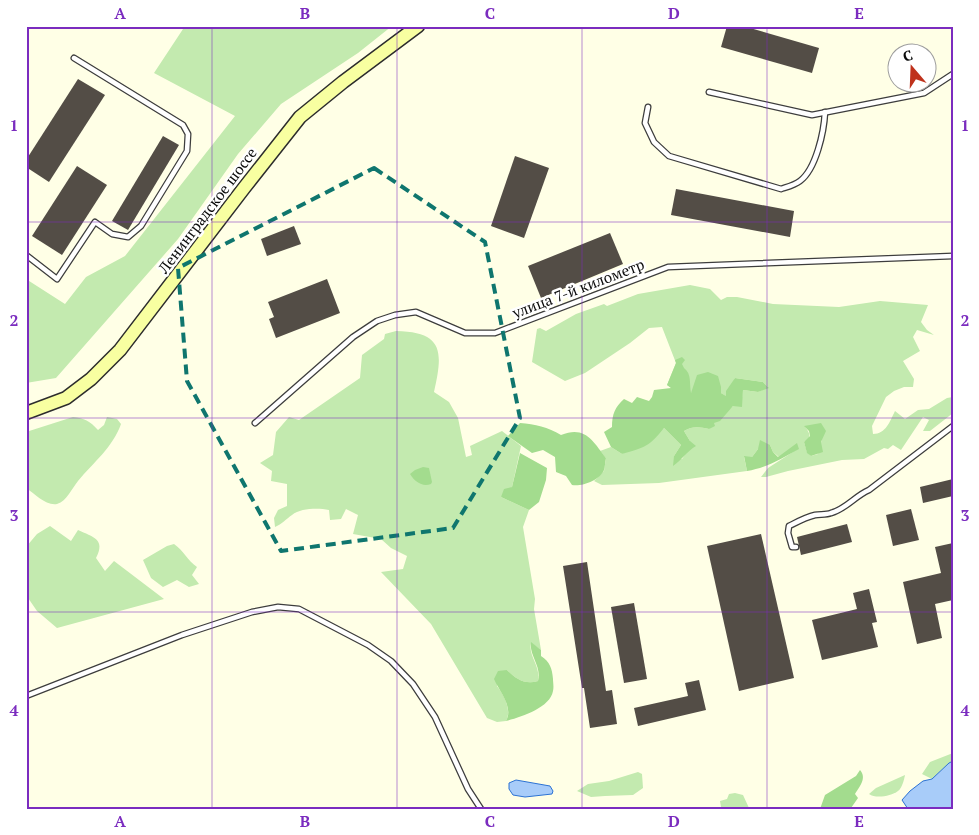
<svg xmlns="http://www.w3.org/2000/svg" width="979" height="835" font-family="'PT Serif',serif">
	<rect width="100%" height="100%" fill="#ffffe6"/>
	<g fill="#c3eaaf" fill-rule="evenodd">
		<path d="M185,26H392L358,53L281,104L238,154L178,239L56,378L26,383V279L65,304L86,277L125,256L235,116L154,73Z"/>
		<path d="M690,285L710,289L721,300L727,297H737L773,304L839,307L880,301L928,305L921,322L927,330L934,335L917,330L913,337L920,351L903,361L914,379L913,387H904L894,391L886,397L872,426L873,434C886,434 890,421 895,411L905,419L918,410L929,409L947,398L953,397V413L930,431H923L929,420L923,417L901,450L893,445L888,449L884,448L864,459L842,460L788,471L766,477H761L768,468L799,448L779,457L773,452L770,445L758,449L752,457H744L747,471L659,483L602,485L594,481L604,471L606,458L600,451L611,447L622,454L664,428L681,445L674,456L682,459L688,451L690,441L684,431C693,426 699,427 709,429L713,423L733,406H741L743,390L758,392L768,387L763,382L735,378L727,397L721,393L694,387L691,394L673,389L667,385L676,363L662,327L649,328L630,343L585,373L565,381L532,362L537,329L540,328L546,331L576,314L604,304L607,306L638,294ZM805,427L823,435L818,454L811,456L807,452L804,442C812,439 810,432 805,427Z"/>
		<path d="M396,331C444,332 443,352 434,392L449,402L458,418L466,457L472,455L470,446L502,431L521,446L512,487L501,497L529,510L523,527L535,599L534,609L541,650L531,643C528,656 541,666 538,681C525,685 516,679 507,670L497,686C504,695 512,710 506,721L497,722L487,718L431,624L381,572L403,569L407,556L391,548L381,539L353,534L358,515L346,509L341,519L330,520L329,510C318,508 301,508 292,515C286,519 282,524 275,527L274,518L278,510L287,506V484L271,481L272,471L260,463L273,455L276,432L289,417L299,420L360,378L362,355L384,339L385,334Z"/>
		<path d="M73,417C84,418 90,421 98,430L104,425L107,417L117,419L121,424C113,447 93,463 78,481C72,488 67,501 57,504C46,506 35,494 26,488V432Z"/>
		<path d="M50,526L71,541L78,530C93,537 106,539 96,558L105,571L114,561L164,599L57,628L37,611L26,595V547L37,534Z"/>
		<path d="M174,544C184,551 187,560 197,567L192,575L199,584L189,587L177,580L163,587L151,578L143,560L167,546Z"/>
		<path d="M953,753V761L949,763L932,779L922,774L930,762Z"/>
		<path d="M638,772L642,774L643,788L633,795L605,796L591,797L577,791L588,784L609,781Z"/>
		<path d="M905,775C904,780 902,788 898,791C891,796 876,799 869,794L876,788Z"/>
		<path d="M735,793L743,795L749,808L721,807L720,801L727,799L729,794Z"/>
	</g>
	<g fill="#a3dc8e">
		<path d="M682,357L685,360L682,364L684,368C692,374 689,383 691,393L697,375L708,372L718,376L721,387V393L726,396V391L735,378L763,382L769,388L758,392L743,390L742,407L733,406L720,421L714,423L715,426L709,429C699,427 693,426 684,431L690,441L696,446C687,451 682,460 673,466L674,456L681,445L664,428C649,447 645,447 622,454L611,447L604,432L612,427C612,414 615,407 624,399L632,403L637,397L649,401L652,397L654,390L671,388L667,385L676,363L675,360Z"/>
		<path d="M520,423C535,424 548,427 561,435C585,425 593,441 606,458C605,462 605,467 604,470C600,480 582,487 572,485L566,476L556,472L555,457L543,450L532,453L508,436Z"/>
		<path d="M821,423L826,431L821,442L823,452L811,456L807,453L804,442L810,436L809,431L804,426Z"/>
		<path d="M760,440L770,445L773,452L778,457L797,443L799,449C782,458 767,468 747,471L744,456L752,457L758,449Z"/>
		<path d="M520,453L547,468L546,480L539,502L529,510L501,497L504,489L512,487Z"/>
		<path d="M423,467L429,468L432,482L431,484C422,487 415,482 410,474L415,470Z"/>
		<path d="M531,642L541,650V656C550,662 552,668 553,679C553,682 554,687 553,691C550,708 521,717 506,721C514,707 499,691 494,679L498,671L507,670C516,679 525,685 538,681C542,666 529,656 531,642Z"/>
		<path d="M860,770C867,778 860,786 855,794L858,798L851,808L820,809L825,795L856,776Z"/>
	</g>
	<g fill="#a8ccf9" stroke="#2c72d4">
		<path d="M953,761V809H908L902,800L910,791L923,781L932,779L949,763Z"/>
		<path d="M516,780L550,786L553,791L552,794L525,797L513,795L509,789V783Z"/>
	</g>
	<g fill="#534d46">
		<path d="M727,26H743L819,48L812,73L721,47Z"/>
		<path d="M78,79L105,95L49,182L26,167V160Z"/>
		<path d="M163,136L179,145L128,230L112,221Z"/>
		<path d="M515,156L549,168L524,238L491,226Z"/>
		<path d="M77,166L107,185L62,255L32,236Z"/>
		<path d="M676,189L794,211L790,237L671,215Z"/>
		<path d="M294,226L301,244L267,256L261,239Z"/>
		<path d="M610,233L623,264L541,298L528,266Z"/>
		<path d="M327,279L340,313L276,338L269,319L274,317L268,302Z"/>
		<path d="M953,479V496L923,503L920,487Z"/>
		<path d="M911,509L919,540L893,546L886,515Z"/>
		<path d="M847,524L852,542L801,555L797,537Z"/>
		<path d="M761,534L794,678L739,691L707,546Z"/>
		<path d="M953,543V600L935,604L942,638L917,644L903,582L941,573L935,547Z"/>
		<path d="M587,562L606,691L612,690L617,724L590,728L584,688H582L563,566Z"/>
		<path d="M869,589L877,622L872,623L878,647L822,660L812,620L857,609L853,593Z"/>
		<path d="M634,603L647,679L624,683L611,607Z"/>
		<path d="M699,680L706,710L638,726L634,708L688,696L685,683Z"/>
	</g>
	<g fill="none" stroke-linecap="round" stroke-linejoin="round">
		<g stroke="#3d3d3d" stroke-width="7">
			<g id="service">
				<path d="M709,92L812,115L924,93L953,74"/>
				<path d="M648,107L645,123L654,142L669,156L781,189C787,187 795,185 800,181C816,169 824,132 825,112"/>
				<path d="M26,255L57,279L95,222L112,234L128,237L141,226L187,151L188,134L183,125L74,58"/>
				<path d="M255,423L353,337L377,321L395,315L416,312L465,333H495L668,267L953,256"/>
				<path d="M796,547H792L788,533L789,526C797,522 806,517 815,515C820,514 826,515 831,513C846,509 855,496 869,490L953,426"/>
				<path d="M26,696L182,635L252,612L278,607L299,609L368,645L391,661L413,684L435,717L468,789L481,809"/>
			</g>
		</g>
		<g stroke="#2c2c2c" stroke-width="15">
			<path id="secondary" d="M26,413L66,398L91,379L120,350L244,188L300,117L343,82L418,26"/>
		</g>
		<use href="#service" stroke="#fff" stroke-width="4.5"/>
		<use href="#secondary" stroke="#f8ffa1" stroke-width="12"/>
	</g>
	<path fill="none" stroke="#0f766e" stroke-width="4" stroke-dasharray="10 6" stroke-linejoin="round" d="M374,168L485,242L520,418L453,528L281,551L187,381L178,268Z"/>
	<path fill="none" stroke="#7b2cbf" stroke-width="1" stroke-opacity="0.55" d="M212,26V809M397,26V809M582,26V809M767,26V809M26,222H953M26,418H953M26,612H953"/>
	<g text-anchor="middle" dominant-baseline="central" stroke-width="5" stroke-linejoin="round" paint-order="stroke">
		<g font-size="15" fill="#0a0a0a" stroke="#fff">
			<text transform="translate(207 210) rotate(-53)">Ленинградское шоссе</text>
			<text transform="translate(578 288) rotate(-21)">улица 7-й километр</text>
		</g>
	</g>
	<rect width="979" height="835" fill="none" stroke="#ffffff" stroke-width="55"/>
	<g transform="translate(912 68) rotate(341)"><circle r="24" fill="#ffffff" stroke="#9d9d9d"/>
	<path d="M0-4L9 19L0 12L-9 19Z" fill="#bf321c"/>
	<text y="-8" font-size="14" font-weight="bold" text-anchor="middle" fill="#0a0a0a">С</text>
	</g>
	<rect x="28" y="28" width="924" height="780" fill="none" stroke="#7b2cbf" stroke-width="2"/>
	<g font-size="16" text-anchor="middle" font-weight="bold" fill="#7b2cbf">
		<text x="120" y="19">A</text>
		<text x="305" y="19">B</text>
		<text x="490" y="19">C</text>
		<text x="674" y="19">D</text>
		<text x="859" y="19">E</text>
		<text x="14" y="131">1</text>
		<text x="965" y="131">1</text>
		<text x="14" y="326">2</text>
		<text x="965" y="326">2</text>
		<text x="14" y="521">3</text>
		<text x="965" y="521">3</text>
		<text x="14" y="716">4</text>
		<text x="965" y="716">4</text>
		<text x="120" y="827">A</text>
		<text x="305" y="827">B</text>
		<text x="490" y="827">C</text>
		<text x="674" y="827">D</text>
		<text x="859" y="827">E</text>
	</g>
</svg>
